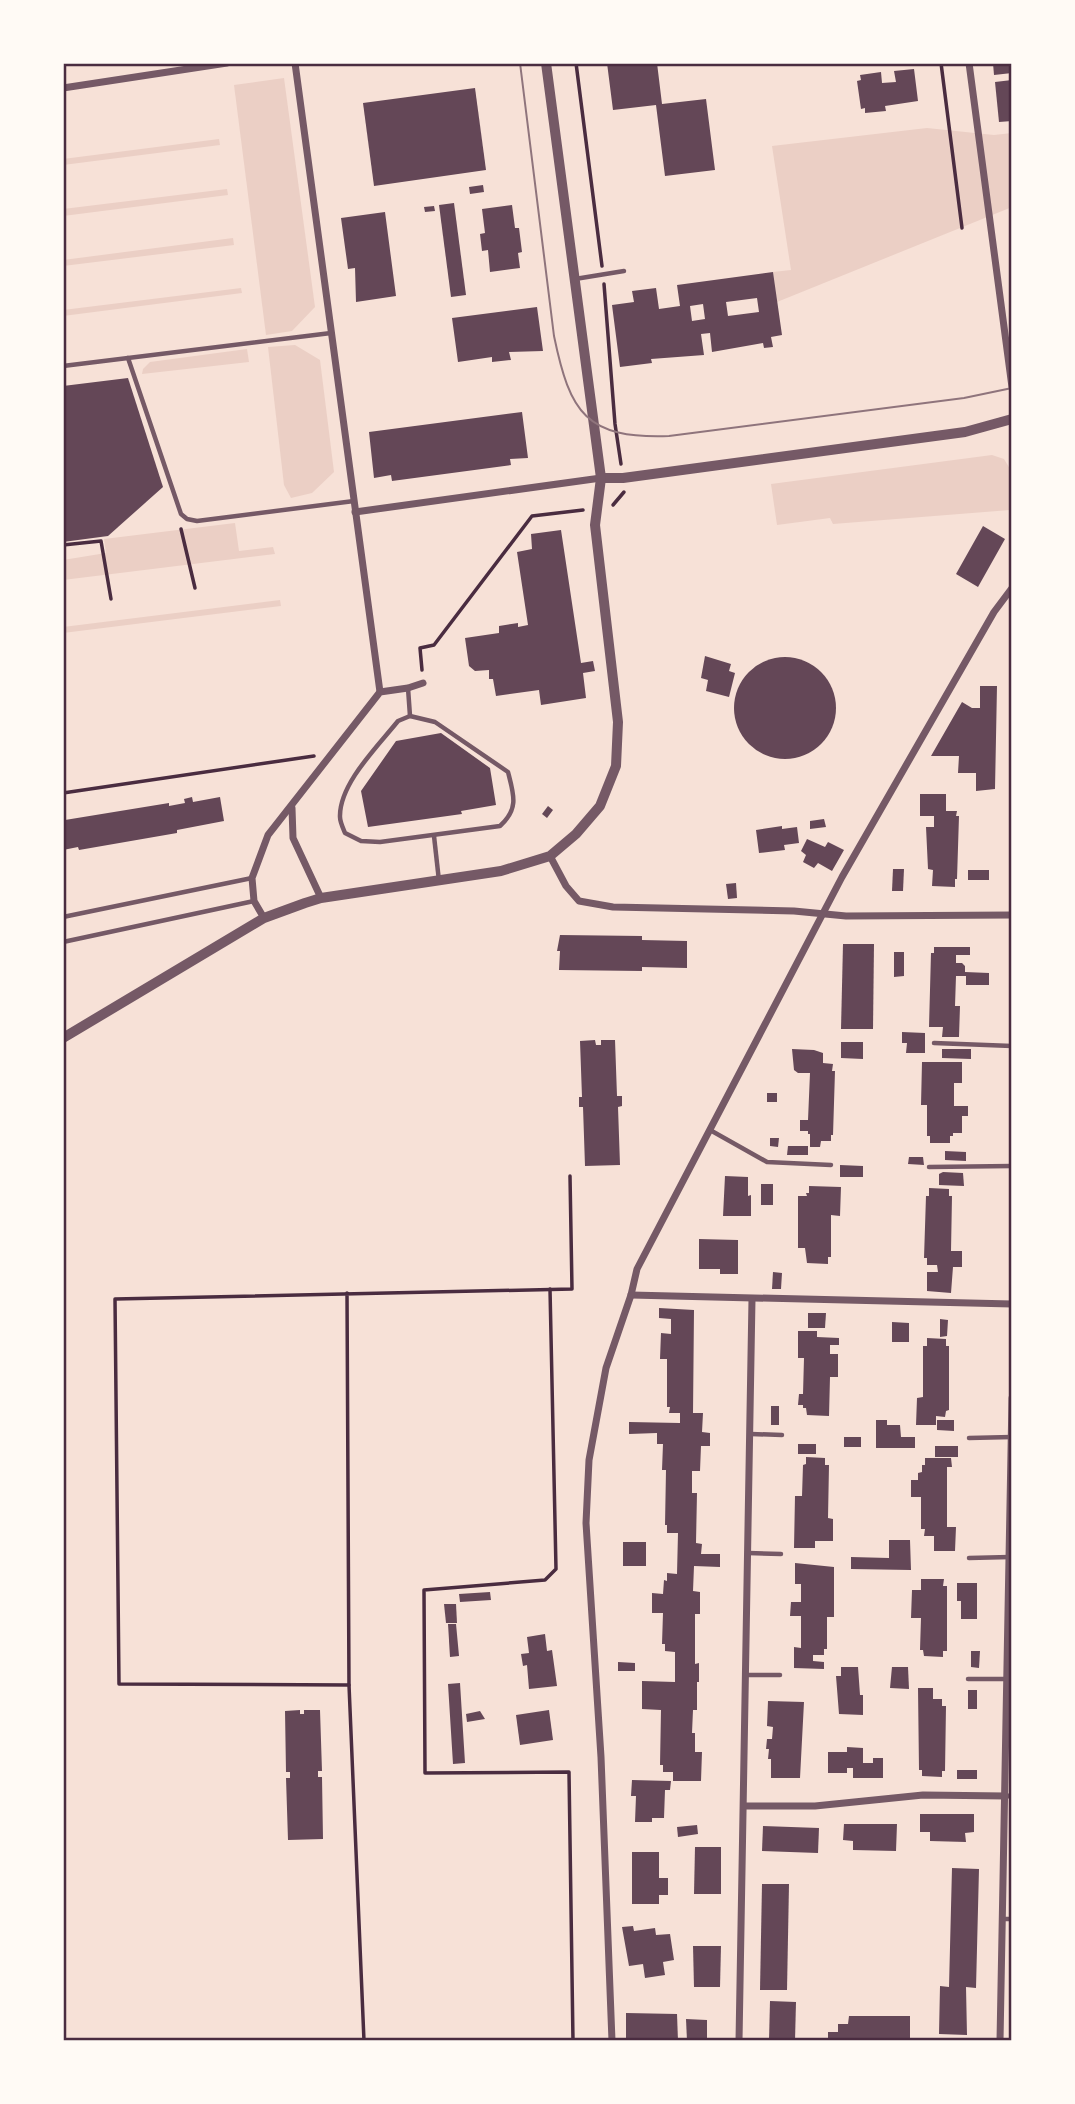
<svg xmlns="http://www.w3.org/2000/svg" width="1075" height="2104" font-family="'Roboto Condensed',sans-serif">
	<rect width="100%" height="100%" fill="#f7e1d7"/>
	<g fill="#ebcfc5">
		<path d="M284,78L315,307L292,331L266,335L234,85Z"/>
		<path d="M927,128L994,135L1012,133V207L777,302L773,272L791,270L772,146Z"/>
		<path d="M219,139L220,145L63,165V159Z"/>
		<path d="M227,189L228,195L63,216V209Z"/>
		<path d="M233,238L234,245L63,266V260Z"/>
		<path d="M241,288L242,293L63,316V310Z"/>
		<path d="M295,345L320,360L334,472L312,493L291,498L284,485L268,347Z"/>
		<path d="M247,349L249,362L142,374L143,369L150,362Z"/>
		<path d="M992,455L1004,459L1010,469V510L833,524L830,518L777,525L771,484Z"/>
		<path d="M235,523L239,551L273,547L275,554L63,580V560L106,553L104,539Z"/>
		<path d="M280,600L281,606L63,633V627Z"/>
	</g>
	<g fill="#644757" fill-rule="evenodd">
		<path d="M607,63H657L662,104L706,99L715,170L665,176L656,105L613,110Z"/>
		<path d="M993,63H1012V73L994,75Z"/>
		<path d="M914,69L918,101L885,106L886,111L865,113V108L861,109L857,81L861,80L860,75L881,72L882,83L896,82L894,71Z"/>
		<path d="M1012,80V121L999,122L995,82Z"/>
		<path d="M475,88L486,170L374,186L363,103Z"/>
		<path d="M483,185L484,192L470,194L469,187Z"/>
		<path d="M454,203L466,295L451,297L439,205Z"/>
		<path d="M512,205L515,228H519L522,252L518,253L520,268L490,272L488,250L482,251L480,234L485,233L482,209Z"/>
		<path d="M434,206L435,211L425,212L424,207Z"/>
		<path d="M385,212L396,296L356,302L355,268L348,269L341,218Z"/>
		<path d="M773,272L782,335L771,337L773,347L764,348L763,343L712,352L710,333L701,334L704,355L651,359L652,363L620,367L612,305L634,302L632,291L656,288L659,309L680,306L677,285ZM757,298L759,312L728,316L726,302ZM703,304L705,319L692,321L690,306Z"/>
		<path d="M537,307L543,351L509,352L511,360L492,362V357L458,362L452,318Z"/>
		<path d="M128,378L163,487L108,536L63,542V386Z"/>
		<path d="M522,412L528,458L510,459L511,465L392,481L391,475L374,478L369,432Z"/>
		<path d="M983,526L1005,539L978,587L956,574Z"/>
		<path d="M561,530L581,663L593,661L595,671L583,673L586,698L541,705L539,690L496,696L493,679H489V670L475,671L469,666L465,638L499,633V626L518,623V627L528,625L517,552L532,549L531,534Z"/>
		<path d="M705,656L731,664L729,671L735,673L729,697L706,691L708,680L701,678Z"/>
		<circle cx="785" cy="708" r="51"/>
		<path d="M980,686H997L995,789L976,791V773H958L959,756H931L962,702L972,708H980Z"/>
		<path d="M441,733L490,768L496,805L461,811L462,814L368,827L361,791L396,741Z"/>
		<path d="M920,794H946V811H957L956,816H959L957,879H955V887L932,886L933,870L928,869L926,827H934V816H920Z"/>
		<path d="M192,797L193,802L220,797L224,821L177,830V833L79,850L78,847L63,850L65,820L169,803V806L185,803L184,799Z"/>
		<path d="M548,806L553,810L547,818L542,814Z"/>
		<path d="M824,819L826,827L810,829V821Z"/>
		<path d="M782,826V829L797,827L799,843L784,845L785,850L759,853L756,830Z"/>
		<path d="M807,839L825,847L828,842L844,850L832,871L818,863L814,868L803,862L806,855L801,851Z"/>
		<path d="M893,869H904L903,891H892Z"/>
		<rect x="968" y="870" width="21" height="10"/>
		<path d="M736,883L737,898L728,899L726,884Z"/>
		<path d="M560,935L642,936V940L687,941V968L642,967V971L559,970L560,951H557Z"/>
		<path d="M843,944H874L873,1029H841Z"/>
		<path d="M934,947H970V955H956V963H962L965,966V972L989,973V985H966V976H956L955,1006H960L959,1037H942L943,1027H929L931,953H934Z"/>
		<path d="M894,952H904V976L894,977Z"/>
		<path d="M902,1032L925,1033V1053H906L907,1043H902Z"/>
		<path d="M595,1040L596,1045H601V1040H615L617,1096H622V1106L618,1107L620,1165L585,1166L583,1107H579V1097H582L580,1041Z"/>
		<path d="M841,1042H863V1059L841,1058Z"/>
		<path d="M792,1049L814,1050L823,1053V1063L833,1064L832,1071H835L833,1135H831V1141H821L820,1147H810V1134H808V1131H800V1120H808L810,1073H798L794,1070Z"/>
		<path d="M942,1049H971V1059L942,1058Z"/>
		<path d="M922,1062H962V1083H954V1106H968V1116H962V1133H953V1136H950V1143H930V1136H927V1105H921Z"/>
		<rect x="767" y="1093" width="10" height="9"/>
		<path d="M770,1138H779L778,1147L770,1146Z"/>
		<path d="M788,1146H808V1155H787Z"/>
		<path d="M945,1151L966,1152V1161L945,1160Z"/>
		<path d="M909,1157H923L924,1165L908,1164Z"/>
		<path d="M840,1165L863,1166V1177H840Z"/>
		<path d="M943,1172L963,1173L964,1186L939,1185V1174Z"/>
		<path d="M725,1176L748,1177V1196L751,1195V1216H723Z"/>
		<rect x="761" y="1184" width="12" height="21"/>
		<path d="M809,1186L841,1187L840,1216L831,1215V1257H828V1264L807,1263L805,1248H798V1196H807L806,1193H809Z"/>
		<path d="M929,1188L949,1189V1196H952L951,1251H962V1267H953L951,1293L927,1291V1272H938L937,1265H927V1258H924L926,1196H929Z"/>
		<path d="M699,1239L738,1240V1274H720V1269H699Z"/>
		<path d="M773,1272L782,1273L781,1289H772Z"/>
		<path d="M659,1308L694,1310L693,1413H703L702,1432L710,1433V1446H701L700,1471H692V1493H697L696,1543L702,1544L701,1554H720V1567L694,1566L693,1591L700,1592V1614H695V1664L699,1663V1682H697V1710H693L692,1733H695V1752H702L701,1781H673V1772H663V1765H660L661,1710L642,1709V1681L675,1682V1652L665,1651V1644H662L663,1613H652V1593L663,1594L664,1580L667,1581V1573L677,1574L678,1533H667V1525H665L666,1470H662L663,1444H657V1433L629,1434V1422L680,1423V1413H669L670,1407H667V1359H660L661,1333L671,1334V1319L659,1318Z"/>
		<path d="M808,1313H826L825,1328H808Z"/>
		<path d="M940,1319L948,1320L947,1336L940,1337Z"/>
		<path d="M892,1322L909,1323V1342H892Z"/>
		<path d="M798,1331H817V1337L839,1338V1345H830V1354H838V1377H830L829,1416L807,1415L806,1408H803V1405H798L799,1394H803L804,1358H798Z"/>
		<path d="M927,1338L946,1339V1346H949V1410L946,1411L945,1417L936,1416V1425H916L917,1398L923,1397V1346H927Z"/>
		<rect x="771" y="1406" width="8" height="19"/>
		<path d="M876,1420H887V1425H900L901,1437H915V1448H876Z"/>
		<path d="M937,1420H954V1431L937,1430Z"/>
		<rect x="844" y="1437" width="17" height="10"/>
		<rect x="798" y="1444" width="18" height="10"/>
		<rect x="935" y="1446" width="23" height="11"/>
		<path d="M806,1457L825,1458V1465H829L828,1518L833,1519V1541H815V1548H794L795,1496H802L803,1465L806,1464Z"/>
		<path d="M925,1458H951L952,1467H947V1527H956L955,1551H934V1536H924L925,1529H921V1497H911V1480H918V1473L922,1472V1465H925Z"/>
		<path d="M889,1540H910L911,1570L851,1569V1557L889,1558Z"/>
		<rect x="623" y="1542" width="23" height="24"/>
		<path d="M795,1563L834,1567V1617H827V1649H824V1655H813V1661L824,1662V1669L794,1668V1647L801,1648V1616H790L791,1602H801V1584H795Z"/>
		<path d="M921,1579H944L943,1586H947V1651H943V1657L924,1656L923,1650H920L921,1618H911L912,1590H921Z"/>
		<path d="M957,1583H977V1619H961V1601H957Z"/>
		<path d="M490,1592L491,1600L460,1602L459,1594Z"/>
		<path d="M444,1604H456L457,1623H446Z"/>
		<path d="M448,1624H456L459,1656L450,1657Z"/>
		<path d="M545,1634L547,1651L552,1650L557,1686L529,1689L527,1665L523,1666L521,1654L529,1653L527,1637Z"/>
		<path d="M971,1651H980L979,1668L971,1667Z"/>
		<path d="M618,1662L635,1663V1671H618Z"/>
		<path d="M841,1667H858L860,1695H863V1715L839,1714L836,1676H841Z"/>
		<path d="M892,1667H908L909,1689L890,1688Z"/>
		<path d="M460,1683L465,1763L453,1764L448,1684Z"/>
		<path d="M918,1688H933V1699H942V1706H946L945,1771H942V1777L922,1776V1770H919Z"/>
		<rect x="968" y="1690" width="9" height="19"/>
		<path d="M768,1701L804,1702L800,1778H771V1759H768L769,1749H766L767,1739H772L773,1727L767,1726Z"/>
		<path d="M300,1710V1714H304V1710H320L322,1771H318V1777H322L323,1839L288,1840L286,1778H290V1772H286L285,1711Z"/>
		<path d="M549,1710L553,1740L520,1745L516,1715Z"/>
		<path d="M480,1711L485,1719L467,1722L466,1714Z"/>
		<path d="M847,1747L863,1748V1763H873V1758H883V1778H853V1768H847V1773H828V1752H847Z"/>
		<rect x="957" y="1770" width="20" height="9"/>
		<path d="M632,1780L671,1781L670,1790H665L664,1818H652V1822H635L636,1796H631Z"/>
		<path d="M920,1814H974V1832L965,1833L966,1842L930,1841V1832H920Z"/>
		<path d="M844,1824H897L896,1851L853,1850V1841L843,1840Z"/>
		<path d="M697,1825L698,1834L678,1837L677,1827Z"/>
		<path d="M763,1826L819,1828L818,1853L762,1851Z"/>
		<path d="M695,1847H721V1894H694Z"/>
		<path d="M632,1852H659V1878H668V1895H659V1904H632Z"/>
		<path d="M952,1868L979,1869L976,1988L966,1987L967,2035L939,2034L940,1986L949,1987Z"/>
		<path d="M762,1884H789L787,1990H760Z"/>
		<path d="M633,1926L634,1931L655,1928L656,1935L670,1934L674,1960L663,1962L665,1975L645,1978L643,1964L629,1966L622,1927Z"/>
		<path d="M693,1946H721L720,1987H694Z"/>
		<path d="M770,2001L796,2002L795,2041H769Z"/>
		<path d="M626,2013L677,2014L678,2041H626Z"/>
		<path d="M849,2016H910V2041H828V2032H838V2024H848Z"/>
		<path d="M686,2019L707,2020V2041H687Z"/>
	</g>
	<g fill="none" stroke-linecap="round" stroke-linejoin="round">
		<g stroke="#4a2c40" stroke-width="3.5">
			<path d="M576,63L602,266"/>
			<path d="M941,63L962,228"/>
			<path d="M604,284L615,424L621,464"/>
			<path d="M613,505L624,492"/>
			<path d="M181,529L195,588"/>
			<path d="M63,545L101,541L111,599"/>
			<path d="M422,670L420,648L434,645L532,516L583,510"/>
			<path d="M63,793L314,756"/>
			<path d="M550,1289L556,1569L545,1580L424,1590L425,1773L569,1772L573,2041"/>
			<path d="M347,1293L349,1685L119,1684L115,1299L572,1289L570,1176"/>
			<path d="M349,1685L364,2041"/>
		</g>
		<g stroke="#755966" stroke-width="4.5">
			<path d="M575,279L624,271"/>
			<path d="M128,358L181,514L187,519L197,521L354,501"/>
			<path d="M63,366L331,333"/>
			<path d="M408,688L410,716"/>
			<path d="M410,716L435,722L508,772C514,795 519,809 500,826L380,842L361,841L345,833C343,828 340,822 340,817C339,784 378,746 398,721Z"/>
			<path d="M434,836L439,881"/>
			<path d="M63,917L252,878"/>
			<path d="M63,942L254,901"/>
			<path d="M934,1043L1012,1046"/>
			<path d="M710,1130L767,1162L831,1165"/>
			<path d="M929,1167L1012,1166"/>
			<path d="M751,1434L782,1435"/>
			<path d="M969,1438L1012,1437"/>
			<path d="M748,1553L781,1554"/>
			<path d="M969,1558L1010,1557"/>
			<path d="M746,1675H780"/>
			<path d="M968,1679H1012"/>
			<path d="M1003,1919H1012"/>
		</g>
		<g stroke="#755966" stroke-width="7">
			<path d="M295,63L380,692"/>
			<path d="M969,63L1012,387"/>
			<path d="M63,88L227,63"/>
			<path d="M355,512L601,478"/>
			<path d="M292,808L293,838L321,898"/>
			<path d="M550,856L566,886L579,901L613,907L794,911L846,916L1012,915"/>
			<path d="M264,918L254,901L252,878L268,835L380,692L408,688L423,683"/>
			<path d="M631,1295L1012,1304"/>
			<path d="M744,1806H815L923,1795L1006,1796"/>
			<path d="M612,2041L601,1757L586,1523L589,1460L606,1368L631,1295L637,1269L842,877L994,612L1012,588"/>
			<path d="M739,2041L752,1299"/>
			<path d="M1000,2041L1012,1398"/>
		</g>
		<g stroke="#755966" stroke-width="10">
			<path d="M601,478H623L965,432L1012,419"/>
			<path d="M63,1038L264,918L305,903L321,898L501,871L550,856L576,834L600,806L616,766L618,722L595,525L601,478L546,63"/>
		</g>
		<path stroke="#8f747c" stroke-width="2" d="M520,63L554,336C570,413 586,439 669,436L964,398L1012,388"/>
	</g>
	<rect width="1075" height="2104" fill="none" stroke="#fffaf5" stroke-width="130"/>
	<rect x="65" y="65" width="945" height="1974" fill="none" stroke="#4a2c40" stroke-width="2.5"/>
</svg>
